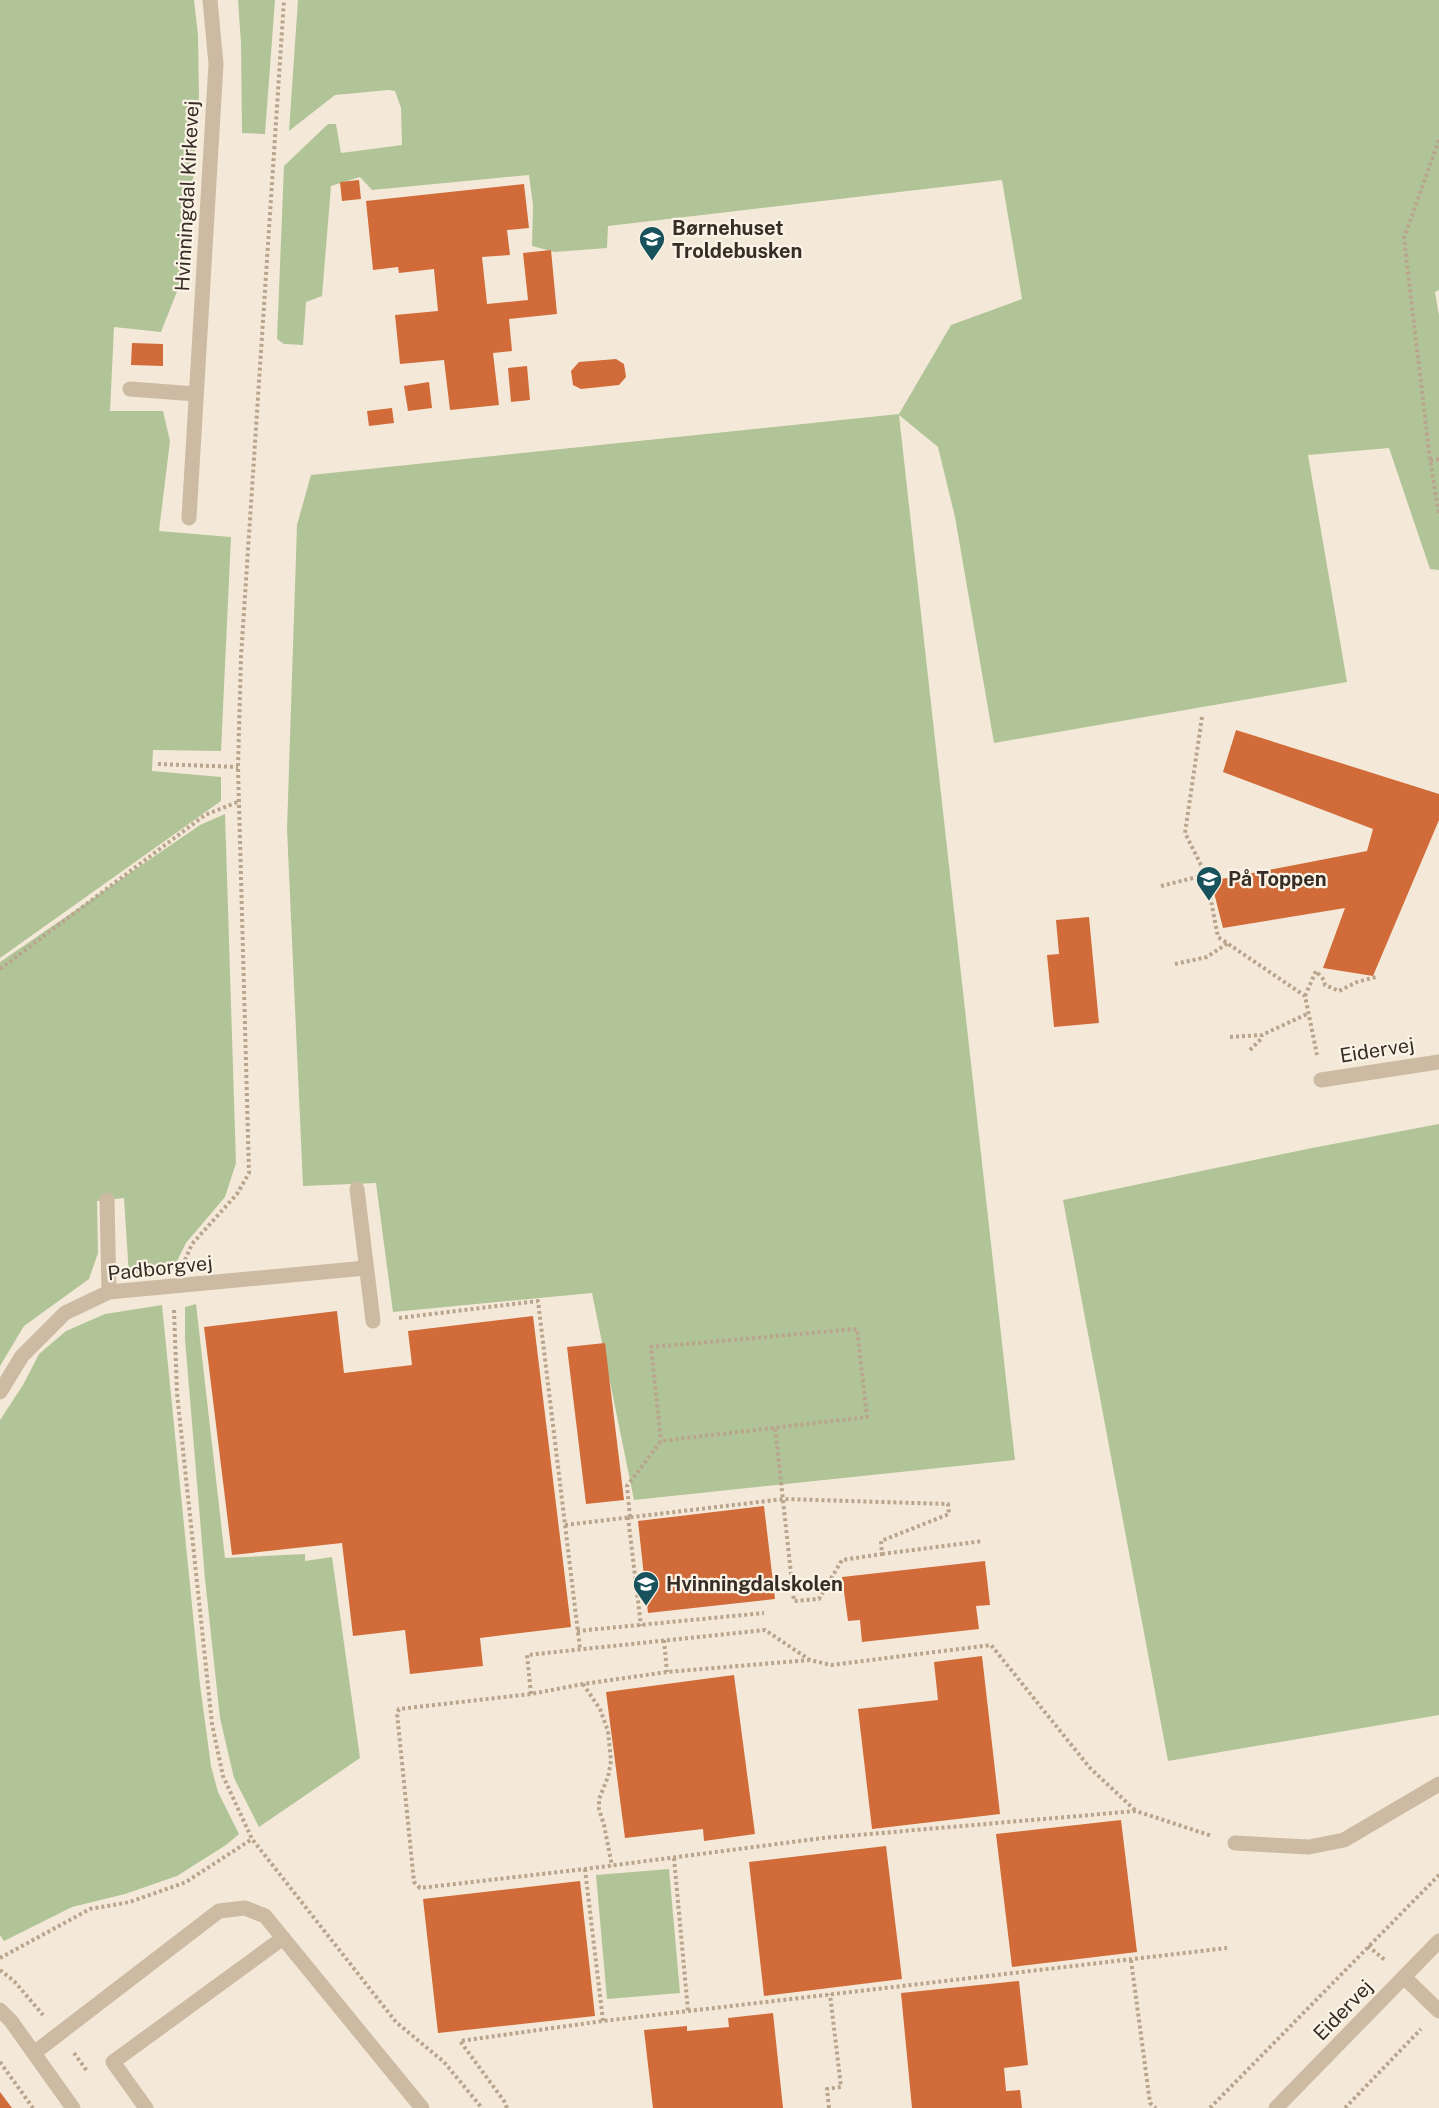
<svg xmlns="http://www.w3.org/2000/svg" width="1439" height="2108" font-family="'Public Sans',sans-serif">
	<rect width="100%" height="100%" fill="#f4e9d8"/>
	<g fill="#b1c497">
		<path d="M0,0H194L198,35L199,97L187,266L161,332L114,327L110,411H163L170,441L159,531L231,537L221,751L153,750L152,771L221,777V801L0,958Z"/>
		<path d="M238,0H275L265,134L242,133L241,43Z"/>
		<path d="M298,0H1439V290L1435,292L1439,316V570L1430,569L1389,448L1308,455L1347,682L994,743L955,517L938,447L899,415L1015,1460L634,1500L592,1293L393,1312L376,1183L303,1186L287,829L297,525L311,475L899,414L951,325L1022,299L1002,180L608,226L607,248L555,252L532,246L533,205L529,175L372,190L360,177L331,186L322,296L306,302L303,345L284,344L277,339L284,166L328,124H336L341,153L402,145L401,108L395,91L388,90L335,95L289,131Z"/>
		<path d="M225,814L236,1163L225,1197L186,1243L173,1269L129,1276L124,1198L97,1201L98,1253L89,1279L24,1326L0,1366V962L200,825Z"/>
		<path d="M1439,1124V1715L1168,1761L1063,1200L1312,1148Z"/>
		<path d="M196,1304L225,1558L305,1554V1561L332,1557L360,1758L259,1827L234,1778L220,1718L205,1579L185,1339V1307Z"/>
		<path d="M162,1305L200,1685L211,1766L218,1792L239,1834L226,1845L177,1876L125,1894L72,1907L4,1941L0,1935V1420L23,1385L39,1354L66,1331L105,1314Z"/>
		<path d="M669,1869L680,1993L607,1999L596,1875Z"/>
	</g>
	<g fill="#d16b39">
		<path d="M359,180L361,199L342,201L340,182Z"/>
		<path d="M524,184L529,228L507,230L510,255L482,257L487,304L528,300L523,253L551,250L557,314L509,319L512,351L493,353L499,405L450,410L444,360L400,364L395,315L438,311L434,269L399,273L398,267L373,270L366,201Z"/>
		<path d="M132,343L163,344V366L131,365Z"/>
		<path d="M616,359L624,364L626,377L619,385L581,389L573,385L571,371L579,362Z"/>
		<path d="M527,366L530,400L511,402L508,368Z"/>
		<path d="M429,382L432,408L408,411L404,386Z"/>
		<path d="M392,408L394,423L369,426L367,411Z"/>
		<path d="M1236,730L1439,794V820L1373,976L1323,968L1345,908L1223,928L1211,881L1367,851L1373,829L1223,772Z"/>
		<path d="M1089,917L1099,1023L1054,1027L1047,955L1059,954L1056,920Z"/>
		<path d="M337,1311L344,1373L412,1365L408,1331L533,1316L571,1627L480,1638L483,1666L410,1674L405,1630L353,1636L342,1543L232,1555L204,1327Z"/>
		<path d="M605,1343L624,1500L586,1504L567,1347Z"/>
		<path d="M764,1506L775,1599L648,1613L638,1521Z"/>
		<path d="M985,1561L990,1605L976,1606L979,1629L862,1642L860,1620L848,1621L842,1577Z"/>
		<path d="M982,1656L1000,1814L872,1829L858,1709L938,1700L934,1662Z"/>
		<path d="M734,1675L755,1834L704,1841L703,1829L625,1838L606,1692Z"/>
		<path d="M1121,1820L1137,1952L1012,1967L996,1834Z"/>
		<path d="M886,1846L902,1979L764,1996L749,1862Z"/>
		<path d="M580,1881L595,2016L438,2033L423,1899Z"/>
		<path d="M1019,1981L1028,2065L1004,2068L1006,2091L1020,2090L1022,2108H912L901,1993Z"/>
		<path d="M773,2013L783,2108H653L644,2030L687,2026V2031L729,2027L728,2018Z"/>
		<path d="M0,2092L12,2108H0Z"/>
	</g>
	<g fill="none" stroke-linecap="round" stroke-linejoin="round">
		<g stroke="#b9a48d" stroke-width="4" stroke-dasharray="3 3" stroke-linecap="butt">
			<path d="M1439,140L1404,238L1430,460L1439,515"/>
			<path d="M1430,460L1439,459"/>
			<path d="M1202,717L1185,833L1206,875L1218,937L1305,996L1317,1055"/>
			<path d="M158,764L238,767"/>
			<path d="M1161,886L1205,875"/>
			<path d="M1175,964L1207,957L1228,943"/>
			<path d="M0,969L205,815L240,801"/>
			<path d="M1305,996L1316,971L1324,980L1325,985L1339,991L1357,982L1376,977"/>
			<path d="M1230,1037L1262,1035L1309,1013"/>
			<path d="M1250,1050L1261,1039L1262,1035"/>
			<path d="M185,1260L192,1244L237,1194L249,1173L238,767L241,657L284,0"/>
			<path d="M174,1310L177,1393L212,1724L223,1776L252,1839L396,2022L444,2062L482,2108"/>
			<path d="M399,1318L538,1301L580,1649"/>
			<path d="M628,1517L641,1626"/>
			<path d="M630,1517L627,1486L661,1441L867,1417L857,1329L651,1347L661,1441"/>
			<path d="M565,1525L784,1499L948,1504L949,1514L881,1541L882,1554L842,1560L819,1599L794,1601L775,1427"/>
			<path d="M882,1554L983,1541"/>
			<path d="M577,1631L764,1613"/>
			<path d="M664,1640L667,1672"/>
			<path d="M810,1660L667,1672L583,1684L531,1694L399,1709L397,1713L414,1882L420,1888L585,1869L823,1838L1136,1811L1212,1836"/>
			<path d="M583,1684L600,1709L608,1731L611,1761L608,1777L599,1799V1809L604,1825L612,1866"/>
			<path d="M531,1694L527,1655L765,1630L810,1660L831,1665L991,1645L1090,1768L1136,1811"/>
			<path d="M674,1858L688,2011"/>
			<path d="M585,1869L603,2021"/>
			<path d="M1368,1946L1386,1961"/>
			<path d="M0,1958L90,1909L130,1902L186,1882L252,1839"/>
			<path d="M1131,1960L1150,2103L1156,2108"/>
			<path d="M0,1970L14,1981L43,2015"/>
			<path d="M74,2053L87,2071"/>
			<path d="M0,2062L33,2108"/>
			<path d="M507,2108L504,2101L460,2041L603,2021L1227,1948"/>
			<path d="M829,2108L827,2089L841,2087L830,1994"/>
			<path d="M1210,2108L1439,1875"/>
			<path d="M1345,2108L1421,2029"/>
		</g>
		<g stroke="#cdbaa3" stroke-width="15">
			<path d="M130,389L196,394"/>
			<path d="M189,518L216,64L210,0"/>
			<path d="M1321,1080L1439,1062"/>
			<path d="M357,1189L373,1321"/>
			<path d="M107,1200L109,1292"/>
			<path d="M0,1392L22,1356L65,1313L109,1292L366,1268"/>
			<path d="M1235,1843L1309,1847L1344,1840L1439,1784"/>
			<path d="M1404,1977L1439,2011"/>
			<path d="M0,2010L11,2021L73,2108"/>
			<path d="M34,2053L219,1911L245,1908L265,1916L422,2108"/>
			<path d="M146,2108L113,2062L283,1938"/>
			<path d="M1276,2108L1439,1941"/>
		</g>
	</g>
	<defs>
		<g id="school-pin" transform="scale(1.35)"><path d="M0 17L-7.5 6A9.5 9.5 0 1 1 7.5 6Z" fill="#18525c" stroke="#fbf3e5"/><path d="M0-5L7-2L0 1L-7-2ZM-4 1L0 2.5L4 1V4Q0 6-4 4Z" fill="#fff"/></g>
	</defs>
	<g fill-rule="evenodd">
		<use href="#school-pin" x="652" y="239"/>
		<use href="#school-pin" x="1209" y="879"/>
		<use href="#school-pin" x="646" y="1584"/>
	</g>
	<g text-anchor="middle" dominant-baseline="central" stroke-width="4.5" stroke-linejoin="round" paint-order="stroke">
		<g font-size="20" fill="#372d26" stroke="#fbf3e5">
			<text transform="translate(187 196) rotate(-87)">Hvinningdal Kirkevej</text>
			<text transform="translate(1377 1050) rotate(-9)">Eidervej</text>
			<text transform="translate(160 1268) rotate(-6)">Padborgvej</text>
			<text transform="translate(1343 2010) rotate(-46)">Eidervej</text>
		</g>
		<g font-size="20" font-weight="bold" fill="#372d26" stroke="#fbf3e5" text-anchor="start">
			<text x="672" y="228">Børnehuset<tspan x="672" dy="23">Troldebusken</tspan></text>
			<text x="1228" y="879">På Toppen</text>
			<text x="666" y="1584">Hvinningdalskolen</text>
		</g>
	</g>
</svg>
